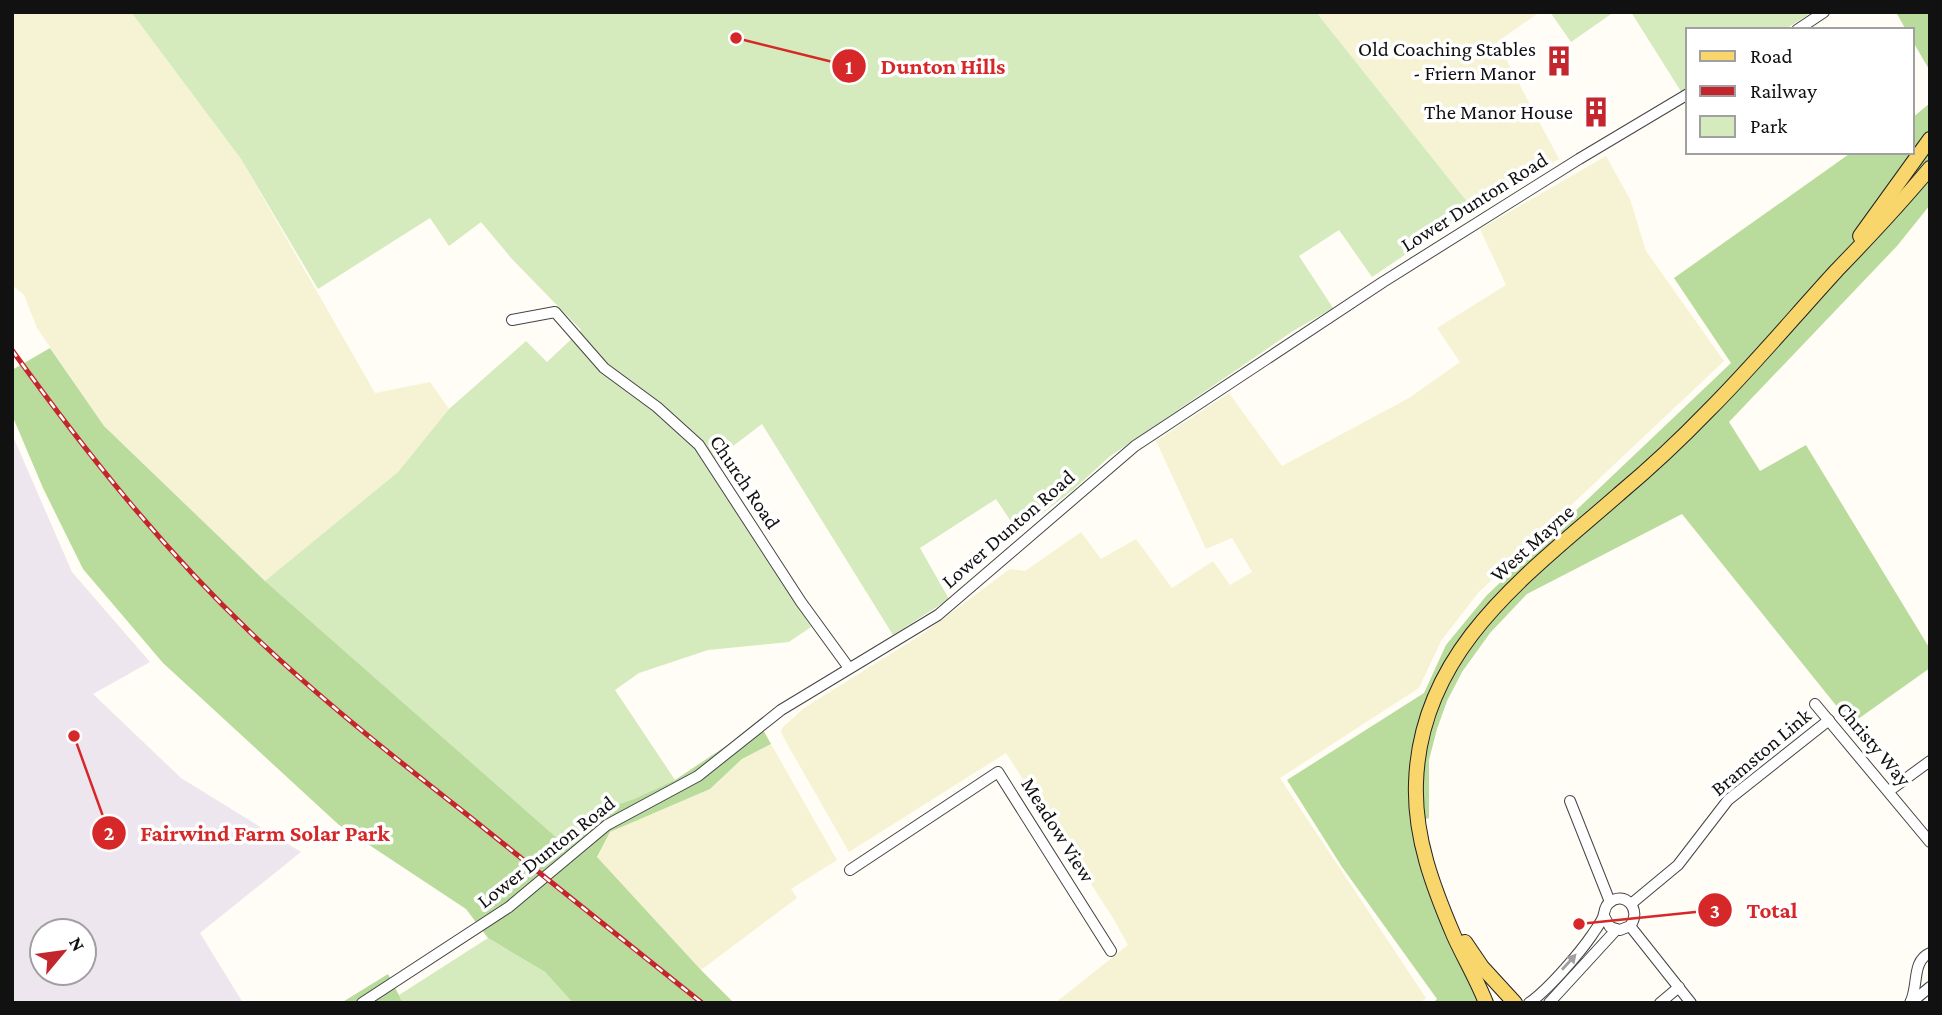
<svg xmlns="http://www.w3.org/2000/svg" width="1942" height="1015" font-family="'Crimson Pro',serif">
	<rect width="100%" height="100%" fill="#fffdf5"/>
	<path fill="#eee6ef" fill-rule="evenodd" d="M12,434L72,572L150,662L93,694L181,778L301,852L200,933L243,1003H12ZM42,931H84V973H42Z"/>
	<g fill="#f6f3d4">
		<path d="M12,12H131L241,159L375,393L430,382L449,409L398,472L265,581L104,426L37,328L24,295L12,285Z"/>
		<path d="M1316,12H1540L1497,42L1559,159L1473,209Z"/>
		<path d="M1606,156L1630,199L1646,251L1724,361L1478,593L1441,641L1419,688L1280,778L1426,998L1420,1003H1055L1128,945L1113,918L1006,753L849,852L786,742L781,732L782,728L804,708L921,635L1010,569L1025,571L1081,532L1101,559L1136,539L1172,588L1213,561L1230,585L1252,572L1232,538L1206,549L1156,441L1229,393L1282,466L1409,398L1460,362L1437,328L1506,285L1480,229Z"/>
		<path d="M771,744L837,860L791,889L797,898L701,970L597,858L610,832L710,789L742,759Z"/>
	</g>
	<g fill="#d5ebbd">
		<path d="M131,12H1316L1473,209L1372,277L1339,230L1299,256L1333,308L1293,331L1109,457L1073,490L1018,532L996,499L920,548L949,599L893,635L762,424L708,465L811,627L789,642L708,650L639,673L615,690L675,780L634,799L610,807L583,833L565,845L265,581L398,472L449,409L526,341L547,362L581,330L512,259L481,222L449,246L430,218L318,289L241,159Z"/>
		<path d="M1550,12H1614L1571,42Z"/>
		<path d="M1631,12H1805L1808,15L1784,30H1688V89L1682,93Z"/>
		<path d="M488,938L545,972L573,1003H403L399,995Z"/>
	</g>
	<g fill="#b9dc9c">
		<path d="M1896,12H1930V71L1912,40V30H1906Z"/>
		<path d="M1930,103V205L1897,246L1729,422L1760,471L1806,445L1930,649V668L1851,724L1682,514L1527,594L1490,633L1462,672L1447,701L1437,729L1429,760V818L1411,824L1444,926L1481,1003H1433L1437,999L1342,867L1287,780L1424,693L1446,645L1487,595L1731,363L1674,278L1852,152H1912V118Z"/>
		<path d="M50,348L104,426L265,581L565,845L583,833L610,807L634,799L675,780L741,736L758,721L771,744L742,759L710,789L610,832L597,857L701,970L734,1003H573L545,972L488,938L466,909L339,825L163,663L83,569L43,488L12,415V370Z"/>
		<path d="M388,974L403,1003H341Z"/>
	</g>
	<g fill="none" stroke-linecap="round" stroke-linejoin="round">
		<g stroke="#444" stroke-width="12">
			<g id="minor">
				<path d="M1797,30L1824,12"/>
				<path d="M512,320L555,312L604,368L657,407L699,445L801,602L849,668"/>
				<path d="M1815,704L1930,842"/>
				<path d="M1889,791L1930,761"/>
				<path d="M1570,801L1610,902"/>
				<path d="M850,870L998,772L1111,951"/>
				<path d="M1631,904L1678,865L1728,800L1829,720"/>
				<path d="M1630,926L1691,1003"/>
				<path d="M1913,1001L1930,987"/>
				<path d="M362,1003L509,907L607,825L698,776L781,710L938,615L1135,446L1383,282L1579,159L1688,94"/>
				<path d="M1529,1003C1547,991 1579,954 1592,935C1595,930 1601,923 1603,917C1605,912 1604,907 1609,903C1624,889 1643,910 1630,926L1620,930L1610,927L1604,916"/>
				<path d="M1549,1003L1616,930"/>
				<path d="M1660,1003L1679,987"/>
				<path d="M1910,1003C1919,987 1911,961 1930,953"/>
			</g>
		</g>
		<g stroke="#222" stroke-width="16">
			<g id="major">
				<path d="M1860,236L1930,139"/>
				<path d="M1465,942L1482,967L1515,1003"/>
				<path d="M1486,1003C1477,980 1464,958 1454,936C1433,887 1414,837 1416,783C1420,649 1528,574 1619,494C1650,468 1680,440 1708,411C1753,366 1794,317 1837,270C1869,237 1900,204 1930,168"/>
			</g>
		</g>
		<use href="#minor" stroke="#fff" stroke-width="10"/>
		<use href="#major" stroke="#f9d66b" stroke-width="14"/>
		<g stroke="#c4262e" stroke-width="5">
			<path id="rail" d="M12,350C84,450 161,547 251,633C320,699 395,758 470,817C547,879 624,941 702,1003"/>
		</g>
		<use href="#rail" stroke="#fff" stroke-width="2.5" stroke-dasharray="8" stroke-linecap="butt"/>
	</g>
	<defs><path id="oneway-solid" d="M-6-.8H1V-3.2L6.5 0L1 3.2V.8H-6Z" transform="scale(1.75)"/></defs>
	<use fill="#a0a0a0" href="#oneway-solid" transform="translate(1569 962) rotate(-48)"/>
	<defs>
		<g id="building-bare" transform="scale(2.415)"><path d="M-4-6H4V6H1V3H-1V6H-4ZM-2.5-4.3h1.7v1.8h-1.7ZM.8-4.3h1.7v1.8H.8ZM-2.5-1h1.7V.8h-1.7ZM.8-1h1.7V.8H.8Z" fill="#c4262e" stroke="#fff" stroke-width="2.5" paint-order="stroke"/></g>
	</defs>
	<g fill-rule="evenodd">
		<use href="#building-bare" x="1559" y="61"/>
		<use href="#building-bare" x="1596" y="112"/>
	</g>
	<g text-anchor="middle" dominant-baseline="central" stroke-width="7" stroke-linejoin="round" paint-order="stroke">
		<g font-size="21" fill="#111" stroke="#fff" text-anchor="end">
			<text x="1536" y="49">Old Coaching Stables<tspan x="1536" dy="24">- Friern Manor</tspan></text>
			<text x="1573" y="112">The Manor House</text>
		</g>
		<g font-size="21" fill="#111" stroke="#fff">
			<text transform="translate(1474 202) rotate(-32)">Lower Dunton Road</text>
			<text transform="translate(745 482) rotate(56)">Church Road</text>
			<text transform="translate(1008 529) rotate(-41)">Lower Dunton Road</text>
			<text transform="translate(1532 543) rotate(-42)">West Mayne</text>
			<text transform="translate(1874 744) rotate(50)">Christy Way</text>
			<text transform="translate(1761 752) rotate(-40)">Bramston Link</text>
			<text transform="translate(1058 830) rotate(58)">Meadow View</text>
			<text transform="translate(546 852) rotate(-38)">Lower Dunton Road</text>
		</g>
	</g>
	<path fill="none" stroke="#d62828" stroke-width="2.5" d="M736 38L849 66M74 736L109 833M1579 924L1715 910"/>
	<g fill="#d62828" stroke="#fff" stroke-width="2.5">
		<circle cx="736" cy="38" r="7"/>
		<circle cx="74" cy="736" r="7"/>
		<circle cx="1579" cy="924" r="7"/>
		<circle cx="849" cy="66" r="18"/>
		<circle cx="109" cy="833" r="18"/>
		<circle cx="1715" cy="910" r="18"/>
	</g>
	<g font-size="21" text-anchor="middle" font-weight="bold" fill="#fff">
		<text x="849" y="74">1</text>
		<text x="109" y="840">2</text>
		<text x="1715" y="918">3</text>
	</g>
	<g font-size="23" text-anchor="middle" font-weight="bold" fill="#d62828" stroke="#fff" stroke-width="7" stroke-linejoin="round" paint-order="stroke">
		<text x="943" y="74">Dunton Hills</text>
		<text x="265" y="841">Fairwind Farm Solar Park</text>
		<text x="1772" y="918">Total</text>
	</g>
	<rect width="1942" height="1015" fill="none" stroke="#111111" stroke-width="28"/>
	<rect x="1686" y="28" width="228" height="126" fill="#ffffff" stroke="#a0a0a0" stroke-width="2"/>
	<rect x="1700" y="51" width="35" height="10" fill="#f9d66b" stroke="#a0a0a0" stroke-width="2"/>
	<text x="1750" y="63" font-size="21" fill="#111111">Road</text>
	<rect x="1700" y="86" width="35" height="10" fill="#c4262e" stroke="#a0a0a0" stroke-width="2"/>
	<text x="1750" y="98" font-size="21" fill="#111111">Railway</text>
	<rect x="1700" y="116" width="35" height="21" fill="#d5ebbd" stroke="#a0a0a0" stroke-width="2"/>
	<text x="1750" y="133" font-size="21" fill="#111111">Park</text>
	<g transform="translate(63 952) rotate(61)"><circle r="33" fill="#ffffff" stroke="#a0a0a0" stroke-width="2"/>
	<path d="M0-5L12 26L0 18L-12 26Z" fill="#c4262e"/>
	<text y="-10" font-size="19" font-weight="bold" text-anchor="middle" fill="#111111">N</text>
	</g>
</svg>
